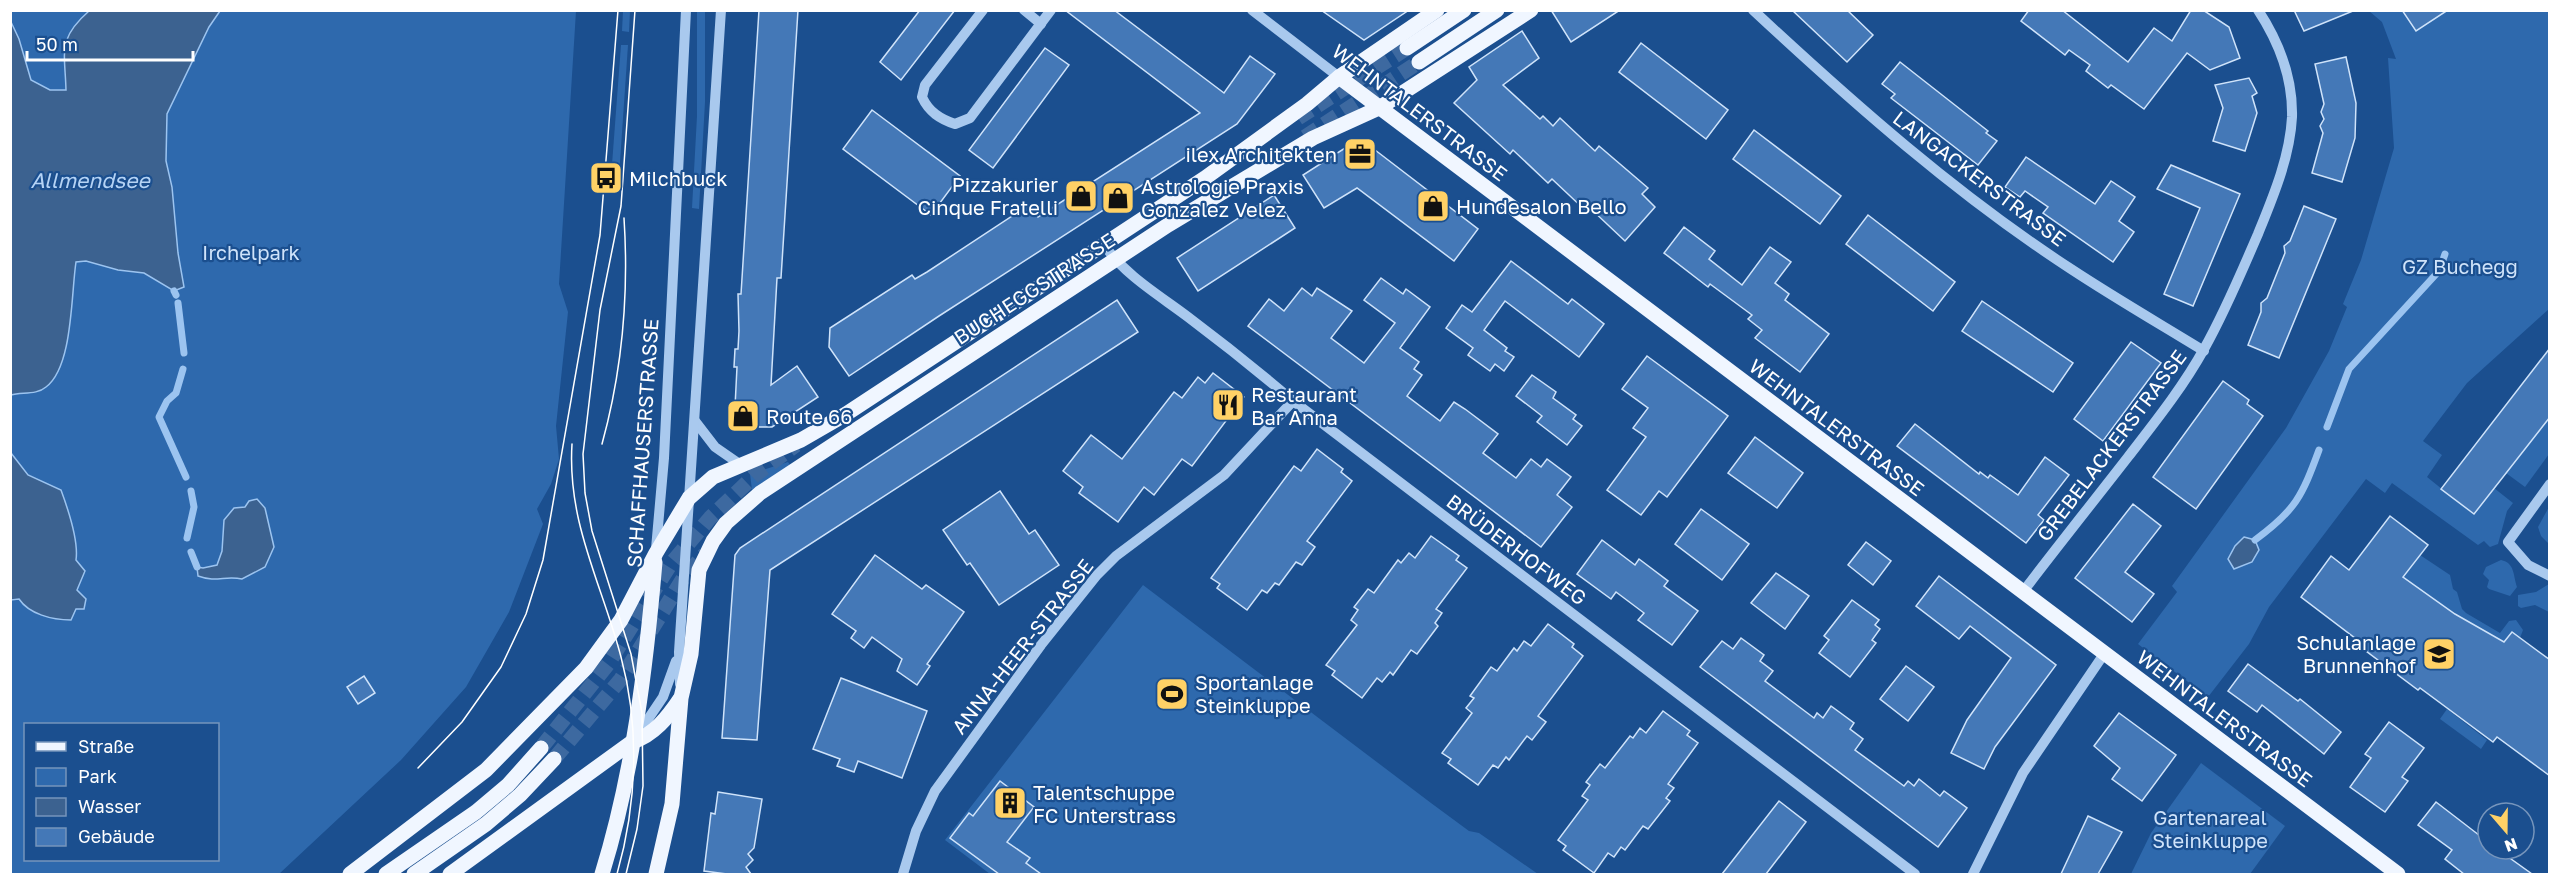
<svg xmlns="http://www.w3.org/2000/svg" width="2560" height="885" font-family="'Golos Text',sans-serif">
	<rect width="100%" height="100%" fill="#1b4f8f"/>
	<g fill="#2e69ad" fill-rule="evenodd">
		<path d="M10,11H576L559,284L568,312L556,426L559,459L551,484L537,509L543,524L509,612L466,687L401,760L279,874H11ZM26,724H218V860H26Z"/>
		<path d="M623,11H630L629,32L622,31Z"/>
		<path d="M697,11H705V102L699,209L692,208L697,116Z"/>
		<path d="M2369,11H2549V309L2467,383L2423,441L2442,455L2427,477L2473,514L2494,488L2513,503L2507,511L2498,544L2490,547L2484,541L2478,545L2392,483L2385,493L2366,479L2269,607L2249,644L2208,697L2138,644L2177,592L2172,586L2286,428L2329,351L2347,307L2343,304L2361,260L2394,148L2388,58L2396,59L2382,22Z"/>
		<path d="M621,45H628L618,191H610Z"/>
		<path d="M2549,417V454L2525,487L2506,473Z"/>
		<path d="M788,462L790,465L752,490L750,474Z"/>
		<path d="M2549,507V544L2541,536L2538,527Z"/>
		<path d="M2420,555L2450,575L2453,589L2457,592L2462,609L2466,613L2500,633L2509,621L2516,620L2523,630L2520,638L2512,632L2504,642L2455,614L2403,577Z"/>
		<path d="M2501,560C2515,563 2513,575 2517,587L2510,596L2489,589L2487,587L2489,580L2483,574L2486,567Z"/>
		<path d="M2549,584V612L2535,605L2521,608L2518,606V595L2536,592Z"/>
		<path d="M1143,585L1431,803L1469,831L1479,833L1538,874H990L945,840Z"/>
		<path d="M2447,709L2487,740L2481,749L2440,719Z"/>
		<path d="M2201,763L2285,826L2250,874H2131L2151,833Z"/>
	</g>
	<g fill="#3c6290" stroke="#9cc4f0" stroke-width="1.5">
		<path d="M89,11H220L209,27L167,114L166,161L172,187L178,253L184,287L174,291L144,273L118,270L86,261L76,262C71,294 73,367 46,387C37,395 22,392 11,395V22L19,39L31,80L50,90H66C65,52 57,39 89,11Z"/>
		<path d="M11,453L28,475L61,490C68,509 79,540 76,560L85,571L77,590L86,599L84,609H76L71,620C52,620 29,614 19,599L11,600Z"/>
		<path d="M257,499L265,508L274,547L265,567L242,579C225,575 217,583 198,576L197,567L203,568L217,565L222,551L224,520L234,508L245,507L249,501Z"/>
		<path d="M2244,537L2255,540L2259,550L2252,562L2234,569L2228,559L2235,546Z"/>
	</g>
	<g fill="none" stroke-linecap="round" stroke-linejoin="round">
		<g stroke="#9cc4f0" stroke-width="7">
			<path d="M174,291L176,295"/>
			<path d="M178,303L184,353"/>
			<path d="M183,369L176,393L167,401L159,417L186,477"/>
			<path d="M2327,427L2349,369L2439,271L2445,254"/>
			<path d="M187,538L194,507L191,491"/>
			<path d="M2255,540C2296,510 2302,496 2319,450"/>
			<path d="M191,552L197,567"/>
		</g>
	</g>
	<g fill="#4478b7" stroke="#cfe3fa" stroke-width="1.5">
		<path d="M759,10H798L781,278H777L771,385L797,366L818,397L772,427H734L737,367H734L735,349H738L739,331L738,294H741Z"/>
		<path d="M920,10H955L901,80L880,62Z"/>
		<path d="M1065,10H1114L1224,93L1250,56L1275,74L1237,124L939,316L849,376L829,347L830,328L912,275L915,279L927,272L1029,205L1038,217L1200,113Z"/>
		<path d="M1321,10H1409L1364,40Z"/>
		<path d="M1551,10H1620L1571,42Z"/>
		<path d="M1792,10H1847L1873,35L1847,62Z"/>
		<path d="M2029,10H2062L2128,62L2154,28L2172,41L2191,10H2203L2229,27L2240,58L2210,70L2187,53L2144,109L2111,85L2108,88L2086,71L2090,65L2069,50L2065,55L2021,21Z"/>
		<path d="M2294,10H2353V11L2304,31Z"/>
		<path d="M2402,10H2448L2416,31Z"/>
		<path d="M1522,31L1539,58L1503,85L1540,119L1543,116L1553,126L1560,118L1595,151L1599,146L1648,188L1642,194L1655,207L1625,241L1590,208L1587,212L1552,179L1548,183L1513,150L1510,154L1454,103L1477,80L1469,67Z"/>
		<path d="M1641,43L1728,110L1706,139L1619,72Z"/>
		<path d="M1045,48L1069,65L993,168L969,150Z"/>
		<path d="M2346,57L2356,103L2355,138L2342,182L2312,173L2323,133L2320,126L2324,119L2321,112L2324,104L2315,64Z"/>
		<path d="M1900,62L1988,131L1986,133L1997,141L1978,165L1891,98L1895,94L1882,84Z"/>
		<path d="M2249,78L2257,93L2252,96L2257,113L2245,151L2213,141L2223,108L2215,85Z"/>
		<path d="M872,110L960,176L931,215L843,149Z"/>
		<path d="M1754,130L1841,196L1820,224L1733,159Z"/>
		<path d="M1362,140L1478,229L1454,261L1357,188L1324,208L1303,175L1356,141Z"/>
		<path d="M2026,157L2095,204L2111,181L2135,197L2119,221L2134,232L2113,262L2043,213L2048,207L2025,191L2020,197L2005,187Z"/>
		<path d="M2171,165L2240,194L2193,306L2164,294L2200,208L2157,189Z"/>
		<path d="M1274,195L1295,228L1198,291L1177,258Z"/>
		<path d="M2304,206L2336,219L2279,358L2248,345L2261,312V303L2267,298L2285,253L2284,246L2290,241Z"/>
		<path d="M1868,215L1955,282L1933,311L1846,244Z"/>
		<path d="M1684,227L1715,251L1709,259L1742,285L1770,247L1791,262L1775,283L1789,294L1785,300L1829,334L1800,372L1755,338L1762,330L1748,319L1752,315L1710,284L1708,287L1664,253Z"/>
		<path d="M1511,261L1568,304L1572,299L1604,324L1579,357L1505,301L1484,330L1507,348L1505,351L1514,357L1504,371L1495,364L1490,371L1468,355L1473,348L1446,328L1462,305L1472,312Z"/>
		<path d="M1381,278L1403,294L1406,289L1430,307L1400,348L1419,362L1414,369L1422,375L1407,396L1440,421L1454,402L1465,409L1498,434L1483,453L1516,478L1531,459L1541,467L1547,459L1571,477L1557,495L1572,507L1541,547L1248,326L1269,299L1284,311L1302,288L1312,296L1317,288L1352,311L1331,338L1364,363L1395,323L1364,300Z"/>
		<path d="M1117,300L1138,332L770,570L757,740L722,738L735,555L740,548Z"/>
		<path d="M1982,301L2073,363L2053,392L1962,331Z"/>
		<path d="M2131,342L2161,363L2103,441L2074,419Z"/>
		<path d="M2550,348V417L2474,514L2441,489Z"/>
		<path d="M1647,356L1728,416L1667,497L1659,491L1641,515L1607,490L1646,437L1633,428L1648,408L1622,389Z"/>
		<path d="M1213,373L1244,397L1192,466L1182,459L1154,495L1144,487L1118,522L1079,493L1083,487L1063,471L1091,435L1122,459L1174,392L1182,398L1198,377L1205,383Z"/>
		<path d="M1532,375L1556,392L1553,398L1576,415L1573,419L1582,426L1567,445L1537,422L1542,416L1516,396Z"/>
		<path d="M2223,381L2249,400L2247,404L2263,416L2196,509L2153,477Z"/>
		<path d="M1915,424L1979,474L1980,472L1988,478L1990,475L2018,495L2045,457L2069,475L2038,515L2044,520L2026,543L1897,446Z"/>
		<path d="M1755,437L1803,473L1777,508L1728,473Z"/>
		<path d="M1317,449L1343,469L1341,472L1352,481L1307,541L1315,547L1302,565L1296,562L1279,585L1275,583L1267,593L1262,590L1247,610L1217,588L1220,584L1211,578L1294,466L1301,471Z"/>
		<path d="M1000,491L1029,534L1035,530L1059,565L999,605L970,563L967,565L943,530Z"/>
		<path d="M2133,504L2161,526L2125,572L2154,594L2132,622L2075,578Z"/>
		<path d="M1701,509L1749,544L1722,580L1675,544Z"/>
		<path d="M2390,516L2428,545L2403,577L2455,614L2504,642L2512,632L2550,660V776L2497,737L2493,742L2420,688L2418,690L2362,648L2364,645L2301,597L2331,556L2349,570Z"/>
		<path d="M1431,536L1459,556L1456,560L1467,568L1436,609L1442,613L1435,623L1438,626L1417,654L1411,650L1393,675L1390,672L1382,682L1377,678L1362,698L1332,675L1335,671L1326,665L1357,625L1351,620L1358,610L1354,607L1368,589L1374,593L1398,560L1401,563L1409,553L1415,558Z"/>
		<path d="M1602,540L1635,565L1639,559L1668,581L1664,586L1698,611L1672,645L1638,620L1644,613L1616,592L1611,599L1577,574Z"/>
		<path d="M1866,542L1891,561L1873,585L1848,565Z"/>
		<path d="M875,555L922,589L926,585L964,612L927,664L930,666L917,685L897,671L902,659L872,637L864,648L851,638L856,631L832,614Z"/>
		<path d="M1776,573L1809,596L1785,629L1751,603Z"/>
		<path d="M1939,576L2056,665L1995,747L1984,769L1951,753L1967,720L2011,658L1970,626L1959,639L1916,606Z"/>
		<path d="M1852,600L1879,620L1875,625L1880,629L1872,640L1876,643L1850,677L1819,653L1829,640L1824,636Z"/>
		<path d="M1548,624L1574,644L1572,647L1583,656L1538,716L1546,722L1532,740L1527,736L1509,760L1506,757L1498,768L1493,765L1478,785L1448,763L1451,759L1442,753L1472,713L1466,708L1474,698L1470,696L1491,667L1497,671L1514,648L1517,651L1524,641L1531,646Z"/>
		<path d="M1741,638L1764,655L1760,661L1773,671L1765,681L1814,718L1817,713L1823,718L1831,706L1854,723L1850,729L1863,739L1855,750L1904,786L1908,781L1914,786L1919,779L1940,796L1944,791L1967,808L1938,847L1700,667L1722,641L1733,649Z"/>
		<path d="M2248,664L2298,701L2300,699L2341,732L2324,754L2262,705L2257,712L2228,691Z"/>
		<path d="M1906,666L1934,687L1908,721L1880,699Z"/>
		<path d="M364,676L375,693L358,704L347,687Z"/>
		<path d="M841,678L927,711L902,778L858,761L854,772L837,766L840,759L813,749Z"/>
		<path d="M1663,711L1690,731L1687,735L1698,743L1668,784L1674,788L1666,798L1670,801L1648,829L1643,826L1625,850L1621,847L1614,857L1608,853L1594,873L1563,850L1566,846L1558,840L1588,800L1582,796L1590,785L1586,782L1600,764L1605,768L1630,736L1633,738L1640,728L1646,733Z"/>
		<path d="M2119,713L2176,755L2142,801L2112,779L2120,768L2094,746Z"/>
		<path d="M2389,722L2424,748L2402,777L2408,781L2385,812L2350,787L2371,758L2365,754Z"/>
		<path d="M1000,781L1034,807L1007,842L1030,858L1026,863L1041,874H999L950,838L969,813L973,816Z"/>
		<path d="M718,792L762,799L754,848L748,854L753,860L746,867L751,874H727L704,871L711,813L715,814Z"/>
		<path d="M1779,801L1806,822L1766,874H1722Z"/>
		<path d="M2436,802L2488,842V849H2497L2532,874H2464L2445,859L2452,850L2418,825Z"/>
		<path d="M2088,816L2122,832L2098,874H2061Z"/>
	</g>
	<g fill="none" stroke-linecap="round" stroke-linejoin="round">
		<g stroke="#3d69a0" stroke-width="15" stroke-dasharray="15 8" stroke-linecap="butt">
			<path d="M1298,118L1407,48"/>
			<path d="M1305,137L1419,62"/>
			<path d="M541,748L608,664L670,565L710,518L755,475L796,445"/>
			<path d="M554,759L621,679L684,577L705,554"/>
		</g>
		<g stroke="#a9c9ee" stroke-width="10">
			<path d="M983,10L925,85L922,97C929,112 940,119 955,124L970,118L1051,10"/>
			<path d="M1024,10L1041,24"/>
			<path d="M1252,10L1339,77"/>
			<path d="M1753,10C1853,103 1957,195 2071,269C2115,298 2160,324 2204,351"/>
			<path d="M1105,246C1126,276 1159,295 1188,317C1224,344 1259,372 1293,401L1915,874"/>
			<path d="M695,421L715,447L741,465"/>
			<path d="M2550,484L2508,542L2528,565L2550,576"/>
			<path d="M656,549L664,458L686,10"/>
			<path d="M2022,593C2057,547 2093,502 2128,457C2155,422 2183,387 2204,349C2225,312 2241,273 2258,234C2273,197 2290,157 2292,117C2293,78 2279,42 2258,10"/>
			<path d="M680,684L679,652L721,10"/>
			<path d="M636,737L663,697L676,661"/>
			<path d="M903,874L916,831L935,791L1041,645L1097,575L1116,556L1224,475L1293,401"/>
			<path d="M1973,874L2023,773L2104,654"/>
		</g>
		<g stroke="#f0f6ff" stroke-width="15">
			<path d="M1407,48L1464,10"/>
			<path d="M1419,62L1497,10"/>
			<path d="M1339,77L2398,874"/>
			<path d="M350,874L486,770L586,668L621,620L656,553L689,498L713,477L801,440L846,414L1205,178L1307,104L1339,77L1437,10"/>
			<path d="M386,874L476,812L508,785L541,748"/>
			<path d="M414,874L486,824L520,795L554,759"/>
			<path d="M450,874L632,742C654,735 668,717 680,699"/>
			<path d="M602,874C633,774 646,667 655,562"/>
			<path d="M656,874L672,804L681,698L691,654L699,570L713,541L726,523L760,493L1168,225L1313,138L1379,108L1531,10"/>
		</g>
		<g stroke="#fff" stroke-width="1.5">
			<path d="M572,444C567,523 602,584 621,657C640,728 637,804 617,874"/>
			<path d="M602,444C622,371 629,295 624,218"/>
			<path d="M418,768L462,722L501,667L526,614L543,560L600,235L618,10"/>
			<path d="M626,874L637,829L643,786L642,713L631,654L592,531L585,493L583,454L600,310L621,206L635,10"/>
		</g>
	</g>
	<defs>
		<g id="office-square" transform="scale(1.725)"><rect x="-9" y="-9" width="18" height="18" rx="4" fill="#ffd166" stroke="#1b4f8f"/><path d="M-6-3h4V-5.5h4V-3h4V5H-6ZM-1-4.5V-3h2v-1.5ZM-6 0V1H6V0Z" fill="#111"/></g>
		<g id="bus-square" transform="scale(1.725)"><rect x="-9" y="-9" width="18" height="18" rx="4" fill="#ffd166" stroke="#1b4f8f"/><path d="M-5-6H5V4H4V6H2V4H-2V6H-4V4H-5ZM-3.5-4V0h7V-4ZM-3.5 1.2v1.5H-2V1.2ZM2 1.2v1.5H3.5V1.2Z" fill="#111"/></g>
		<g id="shop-square" transform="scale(1.725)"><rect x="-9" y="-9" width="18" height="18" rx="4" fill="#ffd166" stroke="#1b4f8f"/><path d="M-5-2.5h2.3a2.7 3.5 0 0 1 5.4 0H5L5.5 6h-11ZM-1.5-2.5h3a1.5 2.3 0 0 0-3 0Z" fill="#111"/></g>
		<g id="restaurant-square" transform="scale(1.725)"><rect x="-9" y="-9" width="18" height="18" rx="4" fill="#ffd166" stroke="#1b4f8f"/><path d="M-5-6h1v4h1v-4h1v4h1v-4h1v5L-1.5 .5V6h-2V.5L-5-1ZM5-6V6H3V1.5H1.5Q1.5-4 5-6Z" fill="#111"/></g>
		<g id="school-square" transform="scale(1.725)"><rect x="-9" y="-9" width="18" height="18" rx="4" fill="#ffd166" stroke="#1b4f8f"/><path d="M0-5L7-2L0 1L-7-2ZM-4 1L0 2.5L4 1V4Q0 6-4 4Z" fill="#111"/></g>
		<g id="stadium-square" transform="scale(1.725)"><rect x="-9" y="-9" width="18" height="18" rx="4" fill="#ffd166" stroke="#1b4f8f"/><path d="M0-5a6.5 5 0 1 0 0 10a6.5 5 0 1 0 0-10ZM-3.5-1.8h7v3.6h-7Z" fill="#111"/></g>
		<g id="building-square" transform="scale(1.725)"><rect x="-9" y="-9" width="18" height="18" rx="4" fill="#ffd166" stroke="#1b4f8f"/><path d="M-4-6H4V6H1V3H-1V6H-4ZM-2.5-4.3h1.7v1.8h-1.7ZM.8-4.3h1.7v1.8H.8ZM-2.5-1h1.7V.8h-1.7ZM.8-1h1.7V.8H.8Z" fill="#111"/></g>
	</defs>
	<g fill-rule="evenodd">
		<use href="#office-square" x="1360" y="154"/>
		<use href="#bus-square" x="606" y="178"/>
		<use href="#shop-square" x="1081" y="196"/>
		<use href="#shop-square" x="1118" y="198"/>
		<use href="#shop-square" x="1433" y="206"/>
		<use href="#restaurant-square" x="1228" y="405"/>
		<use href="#shop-square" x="743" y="416"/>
		<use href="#school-square" x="2439" y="654"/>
		<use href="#stadium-square" x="1172" y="694"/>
		<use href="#building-square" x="1010" y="803"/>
	</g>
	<g text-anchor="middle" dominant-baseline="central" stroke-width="4.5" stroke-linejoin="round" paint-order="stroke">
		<g font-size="20" fill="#fff" stroke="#1b4f8f">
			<text transform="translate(1420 112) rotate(37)">WEHNTALERSTRASSE</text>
			<text transform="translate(1980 178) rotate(37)">LANGACKERSTRASSE</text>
			<text transform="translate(1034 288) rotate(-33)">BUCHEGGSTRASSE</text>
			<text transform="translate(1837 427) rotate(37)">WEHNTALERSTRASSE</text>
			<text transform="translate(642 443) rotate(-86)">SCHAFFHAUSERSTRASSE</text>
			<text transform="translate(2111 445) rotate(-53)">GREBELACKERSTRASSE</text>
			<text transform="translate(1517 549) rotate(37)">BRÜDERHOFWEG</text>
			<text transform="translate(1022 646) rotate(-52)">ANNA-HEER-STRASSE</text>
			<text transform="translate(2225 718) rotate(37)">WEHNTALERSTRASSE</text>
		</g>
		<g font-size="20" fill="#fff" stroke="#1b4f8f" text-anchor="start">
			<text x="1337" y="154" text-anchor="end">ilex Architekten</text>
			<text x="629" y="178">Milchbuck</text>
			<text x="1058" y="184" text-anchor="end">Pizzakurier<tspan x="1058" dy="23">Cinque Fratelli</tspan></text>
			<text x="1141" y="186">Astrologie Praxis<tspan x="1141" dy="23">Gonzalez Velez</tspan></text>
			<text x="1456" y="206">Hundesalon Bello</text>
			<text x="1251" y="394">Restaurant<tspan x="1251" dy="23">Bar Anna</tspan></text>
			<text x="766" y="416">Route 66</text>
			<text x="2416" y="642" text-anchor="end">Schulanlage<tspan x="2416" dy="23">Brunnenhof</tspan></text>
			<text x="1195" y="682">Sportanlage<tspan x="1195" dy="23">Steinkluppe</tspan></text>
			<text x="1033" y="792">Talentschuppe<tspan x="1033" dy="23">FC Unterstrass</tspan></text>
		</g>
		<g font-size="20" fill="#cfe3fa" stroke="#1b4f8f">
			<text x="251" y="252">Irchelpark</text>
			<text x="2460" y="266">GZ Buchegg</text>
			<text x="2210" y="817">Gartenareal<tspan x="2210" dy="23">Steinkluppe</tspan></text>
		</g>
		<g font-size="21" font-style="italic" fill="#b5d3f5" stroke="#1b4f8f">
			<text x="90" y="180">Allmendsee</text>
		</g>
	</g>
	<rect width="2560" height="885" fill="none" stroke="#ffffff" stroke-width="24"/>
	<rect x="24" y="723" width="195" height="138" fill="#1b4f8f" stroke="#7695bc" stroke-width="1.5"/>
	<rect x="36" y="742" width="30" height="9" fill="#f0f6ff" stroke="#7695bc" stroke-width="1.5"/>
	<text x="78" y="753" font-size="18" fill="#ffffff">Straße</text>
	<rect x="36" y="768" width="30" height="18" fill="#2e69ad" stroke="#7695bc" stroke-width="1.5"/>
	<text x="78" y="783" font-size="18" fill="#ffffff">Park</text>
	<rect x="36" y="798" width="30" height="18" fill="#3c6290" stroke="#7695bc" stroke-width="1.5"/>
	<text x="78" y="813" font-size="18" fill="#ffffff">Wasser</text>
	<rect x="36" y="828" width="30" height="18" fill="#4478b7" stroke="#7695bc" stroke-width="1.5"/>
	<text x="78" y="843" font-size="18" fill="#ffffff">Gebäude</text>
	<g transform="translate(2506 831) rotate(160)"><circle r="28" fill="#1b4f8f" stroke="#7695bc" stroke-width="1.5"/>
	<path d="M0-4.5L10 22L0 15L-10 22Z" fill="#ffd166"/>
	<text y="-9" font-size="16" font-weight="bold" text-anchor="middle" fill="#ffffff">N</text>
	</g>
	<path d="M27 51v9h166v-9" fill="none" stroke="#ffffff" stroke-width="3"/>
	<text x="36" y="51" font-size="18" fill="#ffffff" stroke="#1b4f8f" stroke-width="4.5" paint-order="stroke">50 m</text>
</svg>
